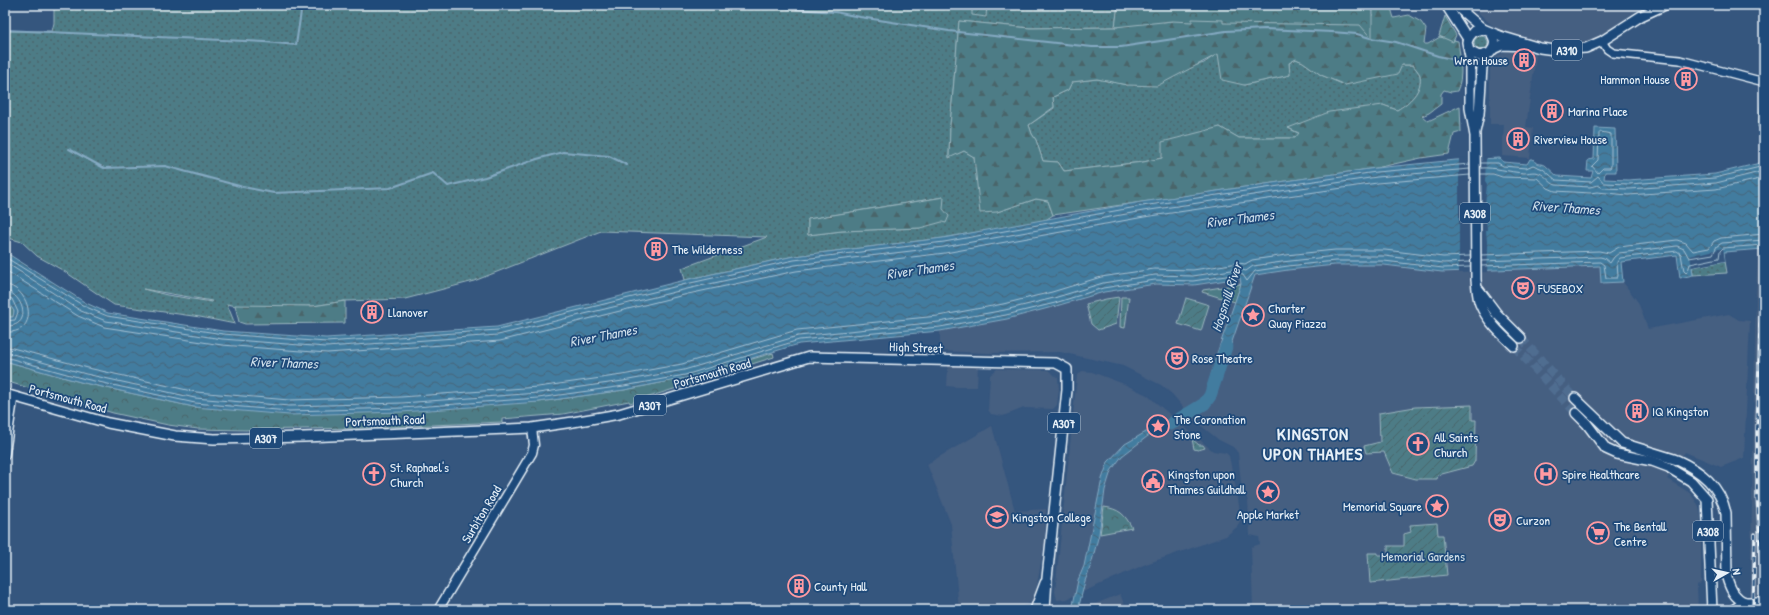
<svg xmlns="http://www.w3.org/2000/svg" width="1769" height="615" font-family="'Patrick Hand',sans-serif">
	<defs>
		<pattern id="grass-dots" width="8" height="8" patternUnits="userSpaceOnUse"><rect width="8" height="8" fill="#4e7c86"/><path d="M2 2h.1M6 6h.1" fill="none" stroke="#4a656b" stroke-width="1.8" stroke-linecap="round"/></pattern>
		<pattern id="forest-firs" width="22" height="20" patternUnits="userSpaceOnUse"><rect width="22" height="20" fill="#4e7c86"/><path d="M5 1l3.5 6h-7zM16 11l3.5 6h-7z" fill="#4a656b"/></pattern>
		<pattern id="park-crowns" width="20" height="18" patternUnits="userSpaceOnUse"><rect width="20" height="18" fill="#4e7c86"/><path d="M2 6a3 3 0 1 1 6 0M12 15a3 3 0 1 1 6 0" fill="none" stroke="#4a656b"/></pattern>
		<pattern id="garden-furrows" width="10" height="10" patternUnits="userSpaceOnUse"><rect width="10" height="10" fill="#4e7c86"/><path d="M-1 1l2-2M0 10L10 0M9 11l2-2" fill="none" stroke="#4a656b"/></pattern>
		<pattern id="water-waves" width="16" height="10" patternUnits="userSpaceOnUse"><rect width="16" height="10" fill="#437b9f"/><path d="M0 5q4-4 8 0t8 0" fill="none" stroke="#446479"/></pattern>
	</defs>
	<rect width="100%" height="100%" fill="#35567e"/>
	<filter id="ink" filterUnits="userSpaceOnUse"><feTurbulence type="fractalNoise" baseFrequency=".025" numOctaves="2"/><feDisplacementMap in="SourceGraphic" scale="8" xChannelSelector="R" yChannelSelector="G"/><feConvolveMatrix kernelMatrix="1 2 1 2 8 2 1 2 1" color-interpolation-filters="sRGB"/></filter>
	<g filter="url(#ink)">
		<g fill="#455e81">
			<path d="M1470,5H1645L1591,42L1593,52L1575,55H1559L1558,45L1544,44L1496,29Z"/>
			<path d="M1509,50L1536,55L1526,127L1533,128L1530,158L1502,156L1504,124H1490V67L1497,56Z"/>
			<path d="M1764,127L1763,458L1764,459V475L1762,476L1764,610H1750L1756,293Z"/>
			<path d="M1335,265H1384L1442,272L1600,266L1601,282H1623L1638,302L1648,329L1729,314L1739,320L1750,321L1744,458L1721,467L1685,452L1667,479L1690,493L1699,506L1701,517V583L1697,585L1698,610H1253L1251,547L1260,544L1259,537L1250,535L1248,501L1241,483L1238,453L1233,447L1219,440L1195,421L1172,394L1161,385L1123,366L1060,352L988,353L940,351V331L1007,319L1056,306L1104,292L1156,284L1194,285L1284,270Z"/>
			<path d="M978,365L977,387H957L947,386L948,366Z"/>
			<path d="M997,369L1048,370L1058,378L1059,390L1057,405L1053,409L1024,408L1003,416L991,414L988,410L990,375Z"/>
			<path d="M1082,371L1092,372L1124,384L1147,395L1213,451L1226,453L1229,456L1238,499L1241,519L1237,527L1226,536L1146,564L1067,599L1057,600L1055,592L1077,376Z"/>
			<path d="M992,426L1015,511L1046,509L1045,540L1034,602L1024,605L1022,610H959L951,524L927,464Z"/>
			<path d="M1120,594L1127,610H1080Z"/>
		</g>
		<g fill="url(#grass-dots)" stroke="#9bb6bf" fill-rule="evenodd">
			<path d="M54,5H1118L1115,27L1030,28L959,21L950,126L949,157L964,151L974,157L977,169L997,212L1036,199L1048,201L1053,215L1044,221L943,238L794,256L685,280L682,268L767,237L601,231L474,281L405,299L345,301L313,306L241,307L227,304L235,324L200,317L114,305L64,271L37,256L22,242L5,237V31H52L54,23ZM943,197L920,228L842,231L808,235V219ZM143,289L212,301V302L167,295Z"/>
			<circle cx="1481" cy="43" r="7"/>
			<path d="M1218,53L1244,85L1290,75L1289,63L1296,59L1303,62L1321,75L1345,85L1402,65H1413C1415,68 1419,72 1420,75C1423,91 1409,103 1397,110L1383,105L1288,128L1300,134L1295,138H1239L1220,127L1162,158L1143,162L1064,171L1058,162L1043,161L1036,140L1032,134L1029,125L1054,108L1053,97L1068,90L1072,82L1097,79L1127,85L1204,63Z"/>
			<path d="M1725,261L1727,273L1693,275L1692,267Z"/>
		</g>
		<g fill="url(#forest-firs)" stroke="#9bb6bf" fill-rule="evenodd">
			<path d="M1118,5H1175L1163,22L1172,21L1178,17L1258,5L1254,23L1329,24L1331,19L1373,15V6L1365,7L1349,5H1390L1394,18L1409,15L1421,22L1426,29L1424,44H1428L1440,37L1458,41C1460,56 1464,77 1457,91L1451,92L1444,90L1441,94V104L1429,113L1422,116L1428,121L1460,106L1461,132L1454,134L1449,154L1421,158L1376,168L1053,215L1048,201L1036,199L997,212L980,213L974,157L964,151L949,158L950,126L959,21L1030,28L1115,27H1118L1120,18ZM1218,54L1222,80L1244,85L1290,75L1289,63L1296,59L1303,62L1321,75L1345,85L1398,74L1402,65H1413C1415,68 1419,72 1420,75C1423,91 1409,103 1397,110L1383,105L1329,112L1288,128L1299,133L1295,138H1239L1220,127L1162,142V158L1143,162L1064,171L1058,162L1043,161L1036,140L1032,134L1029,125L1054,107L1053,97L1068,90L1072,82L1097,79L1127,85L1157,86Z"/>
			<path d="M1763,85L1764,86V132L1758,127Z"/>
			<path d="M944,197L943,209L949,216L946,223L942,222L920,228L842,231L808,235V219Z"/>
			<path d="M345,301V323L245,324L239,322L235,305L313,306Z"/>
		</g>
		<g fill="url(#park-crowns)" stroke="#9bb6bf">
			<path d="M1118,5H1372V39L1360,25L1223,23V20L1192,19V22L1172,21L1115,27Z"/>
			<path d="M1241,284L1235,302L1202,292L1203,290Z"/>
			<path d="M773,353L774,357L630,403L629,401L563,414L502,419V422L361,428L245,430L198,429L168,425L113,413L5,381V361L84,383L194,407L539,402L624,390L686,378Z"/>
			<path d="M1104,507C1119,509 1125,514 1132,528L1100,534Z"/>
		</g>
		<g fill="url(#garden-furrows)" stroke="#9bb6bf">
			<path d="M972,5H987L986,17L972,15Z"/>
			<path d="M1445,16L1456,35L1453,42L1439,36Z"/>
			<path d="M1119,297L1116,324L1098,330L1091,324L1086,304L1106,299Z"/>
			<path d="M1121,297H1129L1125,328L1120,327Z"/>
			<path d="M1186,298L1209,305L1201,331L1178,324Z"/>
			<path d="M1472,405V420H1476L1475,461L1472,466L1438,475L1437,479H1416L1393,473L1384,452L1366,453L1364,446L1380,442L1379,413L1415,407Z"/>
			<path d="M1192,439L1199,445H1203L1205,448L1198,450L1194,449Z"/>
			<path d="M1437,523L1438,535H1443L1447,575L1370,583L1368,553H1378V555H1388V546H1404V534L1411,532L1410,525Z"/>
		</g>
		<path fill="#4e7c86" stroke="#9bb6bf" d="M5,298L14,311L13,317H5Z"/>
		<g fill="url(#water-waves)" stroke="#85aac3">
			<path d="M1595,128L1615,129L1616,172H1605L1604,179L1628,180L1715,174L1764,162V249L1724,252L1725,261L1692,267L1693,275L1680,278L1677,255L1621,262L1623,282L1601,283L1600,266L1442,272L1384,265H1335L1288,270L1255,275L1224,365L1214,362L1241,284L1240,278L1194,285L1156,284L1104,292L1056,306L1007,319L940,331L799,344L686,378L624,390L539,402L402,412L289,415L194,407L84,383L5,361V317H13L14,311L5,298V252L86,303L108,313L223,331L326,338L497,327L685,280L794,256L943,238L1141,202L1376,168L1456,160L1500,158L1503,162L1527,164L1530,159H1533L1536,163L1545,165L1557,176L1591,178L1593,171H1587L1588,160L1594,159Z"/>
			<path d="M1212,371L1222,375L1213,399L1209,405L1196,415L1191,410L1206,396Z"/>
			<path d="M1173,420L1178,425L1148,436L1122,456L1111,471L1105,490L1099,534L1091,565L1085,581L1078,610H1072L1078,580L1084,566L1102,479L1108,462L1125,444L1146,432L1157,429Z"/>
		</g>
		<g fill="#35567e">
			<path d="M1489,157L1486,159L1485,181L1487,184L1485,204L1487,206L1485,207L1487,230L1486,231L1488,253L1487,272L1459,273V159Z"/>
			<path d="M1723,248L1725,261L1692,267L1690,256Z"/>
		</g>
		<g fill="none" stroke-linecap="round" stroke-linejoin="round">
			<g stroke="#a6c2d4" stroke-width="1">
				<path d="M1601,132L1611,134V166L1610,168H1603L1598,173L1592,166L1598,160L1599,134Z"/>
				<path d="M1481,163H1498L1503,166L1526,168L1533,165L1543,169L1556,180L1591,182L1598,176L1604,183L1629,184L1715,178L1764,166"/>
				<path d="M1481,168C1495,167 1508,172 1524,173C1529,173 1533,171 1539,173C1546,175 1549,183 1556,185L1590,187L1598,185L1603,188L1629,189L1716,183L1764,171"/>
				<path d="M1481,174H1493L1502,177L1537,178L1548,188L1555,191L1590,193L1597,192L1628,195L1716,189L1764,178"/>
				<path d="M1481,255L1599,251L1609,253L1619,247L1677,240L1686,243L1693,251L1709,248L1714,241L1721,238L1764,234"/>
				<path d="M5,257L84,306L107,316L223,334L326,342L498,330L686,284L794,260L944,242L1142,206L1376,172L1470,164"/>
				<path d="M1481,261L1600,257L1604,258L1610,263L1614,257L1619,253L1677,246L1684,249L1689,258L1713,254L1717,246L1722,243L1764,240"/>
				<path d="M5,262L81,311L106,321L222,339L326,347L498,335L687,289L795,265L944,247L1143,211L1377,177L1470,169"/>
				<path d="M1481,266L1600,262L1604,265L1606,278H1617L1618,276L1617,262L1620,258L1677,251L1681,254L1684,271L1686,273L1688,271L1690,264L1719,258L1720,251L1723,248L1764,245"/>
				<path d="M5,270L78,316L104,327L222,345L327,353L500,341L688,294L796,271L945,253L1144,217L1377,183L1470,175"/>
				<path d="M5,285C30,286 42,335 5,332"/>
				<path d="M5,291C22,292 35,328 5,326"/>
				<path d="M5,296L12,299L18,312L15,320L5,321"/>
				<path d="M5,346L88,368L196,392L289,400L401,397L538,387L622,375L682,364L797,330L938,316L1003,304L1052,292L1101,277L1154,269L1193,270L1238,263L1245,264L1252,260L1286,255L1335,250H1385L1443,257L1470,256"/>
				<path d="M5,352L86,374L195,398L289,406L402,403L538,393L623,381L684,370L798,336L939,322L1005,310L1054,298L1103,283L1155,275L1193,276L1238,269L1246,271L1253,266L1282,262L1335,256H1385L1443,263L1470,262"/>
				<path d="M5,357L85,379L195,403L289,411L402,408L538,398L624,386L685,375L799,340L940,327L1006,315L1055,303L1103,288L1155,280L1193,281L1239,274L1243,275L1247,281L1255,271L1288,266L1335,261H1384L1443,268L1470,267"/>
			</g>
			<g stroke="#85aac3" stroke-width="2">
				<path d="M745,5L835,12L860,17L949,31L1092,47H1121L1226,31L1265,29L1332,32L1357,34L1370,38L1396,42L1438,56L1452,59"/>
				<path d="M5,30L265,42L296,45L302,5"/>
				<path d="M69,149L104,168L165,166L243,187L274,193L390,188L433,173L448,186L485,177L537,159L563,152L609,156L627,165"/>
			</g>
			<path stroke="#437b9f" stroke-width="13" d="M1171,424L1204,404L1210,396L1226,347"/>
			<g stroke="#506d90" stroke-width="9" stroke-dasharray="9 4.5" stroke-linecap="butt">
				<path d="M1521,338L1575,398"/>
				<path d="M1514,346L1576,413"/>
			</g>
			<g stroke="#e8f1f8" stroke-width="10">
				<g id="tertiary">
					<path d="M1602,41L1607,49L1613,53L1680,60L1764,82"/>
					<path d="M5,456L14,397"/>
				</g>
			</g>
			<g stroke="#e8f1f8" stroke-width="11">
				<path id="secondary" d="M438,610L532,453L534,445L532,428"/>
			</g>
			<g stroke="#e8f1f8" stroke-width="12">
				<g id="primary">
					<path d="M1446,5L1468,39"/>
					<path d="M1455,5L1483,29"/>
					<path d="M1493,49L1502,45L1527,46"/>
					<path d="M1469,51L1479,56L1490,53C1496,47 1496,40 1491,33"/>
					<path d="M1475,132L1479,114L1482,67L1486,55"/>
					<path d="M1479,290L1497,314L1521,338"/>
					<path d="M1514,346C1501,334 1487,321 1480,304C1477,297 1477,287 1476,280L1475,136L1470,108V57L1467,42L1469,37L1474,31L1483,29L1500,36L1540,48L1555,50L1586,48L1602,41L1641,16L1665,5"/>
					<path d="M5,394L108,423L175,436L214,439L304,437L532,428L573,422L619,414L809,357L1056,363L1067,369V390L1047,578L1045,610"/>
					<path d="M1575,398L1622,443L1674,459"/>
					<path d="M1576,413L1587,424L1606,449L1617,454L1652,461L1668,467"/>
					<path d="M1677,460C1701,471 1720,486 1726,513L1727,578C1730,588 1734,598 1745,602"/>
					<path d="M1671,469L1691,481L1707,499L1712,610"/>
					<path d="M1035,610L1045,583"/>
					<path d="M1733,610L1745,602H1764"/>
				</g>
			</g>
			<use href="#tertiary" stroke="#1f4a7a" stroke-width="7"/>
			<use href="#secondary" stroke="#1f4a7a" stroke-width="8"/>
			<use href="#primary" stroke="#1f4a7a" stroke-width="9"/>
			<g stroke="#e8f1f8" stroke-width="3.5">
				<g id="rail">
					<path d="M1753,610L1755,534"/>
					<path d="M1764,610L1757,496V430L1764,188"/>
				</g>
			</g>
			<use href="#rail" stroke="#1f4a7a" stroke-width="2" stroke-dasharray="6" stroke-linecap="butt"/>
		</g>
	</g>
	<defs>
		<g id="building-ring" transform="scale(1.15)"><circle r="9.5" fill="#1f4a7a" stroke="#ff9aa2" stroke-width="1.5"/><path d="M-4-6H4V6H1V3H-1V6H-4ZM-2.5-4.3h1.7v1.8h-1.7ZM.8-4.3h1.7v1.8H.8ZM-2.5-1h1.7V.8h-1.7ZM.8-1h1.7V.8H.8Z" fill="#ff9aa2"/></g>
		<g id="theatre-ring" transform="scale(1.15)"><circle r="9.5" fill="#1f4a7a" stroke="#ff9aa2" stroke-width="1.5"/><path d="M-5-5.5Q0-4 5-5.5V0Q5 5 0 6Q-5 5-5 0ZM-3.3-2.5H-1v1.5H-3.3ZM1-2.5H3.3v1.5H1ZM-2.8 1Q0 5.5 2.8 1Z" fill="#ff9aa2"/></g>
		<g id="sight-ring" transform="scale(1.15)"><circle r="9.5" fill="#1f4a7a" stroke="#ff9aa2" stroke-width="1.5"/><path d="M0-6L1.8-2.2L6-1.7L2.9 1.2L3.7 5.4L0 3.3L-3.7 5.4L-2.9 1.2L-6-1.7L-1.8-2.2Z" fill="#ff9aa2"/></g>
		<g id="church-ring" transform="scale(1.15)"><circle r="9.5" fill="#1f4a7a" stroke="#ff9aa2" stroke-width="1.5"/><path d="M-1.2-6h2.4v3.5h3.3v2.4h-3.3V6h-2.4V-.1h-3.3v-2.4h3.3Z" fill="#ff9aa2"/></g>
		<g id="hospital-ring" transform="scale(1.15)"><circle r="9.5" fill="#1f4a7a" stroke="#ff9aa2" stroke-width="1.5"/><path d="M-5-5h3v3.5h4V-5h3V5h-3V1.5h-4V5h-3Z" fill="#ff9aa2"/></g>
		<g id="civic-ring" transform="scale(1.15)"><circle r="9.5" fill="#1f4a7a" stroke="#ff9aa2" stroke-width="1.5"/><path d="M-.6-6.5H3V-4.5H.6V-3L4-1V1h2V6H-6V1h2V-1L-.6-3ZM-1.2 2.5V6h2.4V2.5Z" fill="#ff9aa2"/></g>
		<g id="university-ring" transform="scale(1.15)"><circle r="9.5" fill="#1f4a7a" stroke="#ff9aa2" stroke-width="1.5"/><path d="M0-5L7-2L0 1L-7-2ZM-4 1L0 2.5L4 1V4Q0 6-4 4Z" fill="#ff9aa2"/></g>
		<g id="supermarket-ring" transform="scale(1.15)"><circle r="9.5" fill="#1f4a7a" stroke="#ff9aa2" stroke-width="1.5"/><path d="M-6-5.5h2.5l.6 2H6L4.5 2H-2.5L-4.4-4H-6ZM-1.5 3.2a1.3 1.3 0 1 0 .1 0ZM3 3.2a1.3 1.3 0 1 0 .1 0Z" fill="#ff9aa2"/></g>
	</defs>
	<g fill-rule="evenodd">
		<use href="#building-ring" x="1524" y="60"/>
		<use href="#building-ring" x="1686" y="79"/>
		<use href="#building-ring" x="1552" y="111"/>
		<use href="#building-ring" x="1518" y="139"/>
		<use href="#building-ring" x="656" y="249"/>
		<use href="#theatre-ring" x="1523" y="288"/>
		<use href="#building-ring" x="372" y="312"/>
		<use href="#sight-ring" x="1253" y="315"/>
		<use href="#theatre-ring" x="1177" y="358"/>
		<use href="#building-ring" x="1637" y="411"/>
		<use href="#sight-ring" x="1158" y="426"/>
		<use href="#church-ring" x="1418" y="444"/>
		<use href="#church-ring" x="374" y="474"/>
		<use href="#hospital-ring" x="1546" y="474"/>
		<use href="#civic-ring" x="1153" y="481"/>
		<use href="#sight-ring" x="1268" y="492"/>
		<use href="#sight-ring" x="1437" y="506"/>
		<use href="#university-ring" x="997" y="517"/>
		<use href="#theatre-ring" x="1500" y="520"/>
		<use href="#supermarket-ring" x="1598" y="533"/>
		<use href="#building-ring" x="799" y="586"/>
	</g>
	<g text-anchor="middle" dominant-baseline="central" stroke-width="3.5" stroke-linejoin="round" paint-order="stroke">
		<g fill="#1f4a7a" stroke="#acbfd2" stroke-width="1">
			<rect x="1552" y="40" width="30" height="20" rx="3"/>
			<rect x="1460" y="203" width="30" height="20" rx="3"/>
			<rect x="634" y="395" width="32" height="20" rx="3"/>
			<rect x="1048" y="413" width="32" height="20" rx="3"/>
			<rect x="250" y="428" width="32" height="20" rx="3"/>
			<rect x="1693" y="521" width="30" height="20" rx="3"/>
		</g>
		<g font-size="12" font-weight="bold" fill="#e8f1f8">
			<text x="1567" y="50">A310</text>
			<text x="1475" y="213">A308</text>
			<text x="650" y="405">A307</text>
			<text x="1064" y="423">A307</text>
			<text x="266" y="438">A307</text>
			<text x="1708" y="531">A308</text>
		</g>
		<g font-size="13" fill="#e8f1f8" stroke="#1f4a7a" text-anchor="start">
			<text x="1508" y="60" text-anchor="end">Wren House</text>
			<text x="1670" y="79" text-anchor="end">Hammon House</text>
			<text x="1568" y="111">Marina Place</text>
			<text x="1534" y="139">Riverview House</text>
			<text x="672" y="249">The Wilderness</text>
			<text x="1538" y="288">FUSEBOX</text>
			<text x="1268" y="308">Charter<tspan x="1268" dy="15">Quay Piazza</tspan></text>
			<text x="388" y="312">Llanover</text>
			<text x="1192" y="358">Rose Theatre</text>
			<text x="1652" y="411">IQ Kingston</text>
			<text x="1174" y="419">The Coronation<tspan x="1174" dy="15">Stone</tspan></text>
			<text x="1434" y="437">All Saints<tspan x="1434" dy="15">Church</tspan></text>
			<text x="390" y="467">St. Raphael's<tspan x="390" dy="15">Church</tspan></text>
			<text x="1168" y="474">Kingston upon<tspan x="1168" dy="15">Thames Guildhall</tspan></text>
			<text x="1562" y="474">Spire Healthcare</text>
			<text x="1422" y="506" text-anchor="end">Memorial Square</text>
			<text x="1268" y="514" text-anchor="middle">Apple Market</text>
			<text x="1012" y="517">Kingston College</text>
			<text x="1516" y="520">Curzon</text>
			<text x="1614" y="526">The Bentall<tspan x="1614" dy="15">Centre</tspan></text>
			<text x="814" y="586">County Hall</text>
		</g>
		<g font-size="13" fill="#e8f1f8" stroke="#1f4a7a">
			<text transform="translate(916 347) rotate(2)">High Street</text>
			<text transform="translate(712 373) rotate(-16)">Portsmouth Road</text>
			<text transform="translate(68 398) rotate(15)">Portsmouth Road</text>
			<text transform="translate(385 420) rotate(-2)">Portsmouth Road</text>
			<text transform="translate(481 514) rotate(-59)">Surbiton Road</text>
		</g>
		<g font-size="13" fill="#d1dfe7" stroke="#1f4a7a">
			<text x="1423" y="556">Memorial Gardens</text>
		</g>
		<g font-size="14" font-style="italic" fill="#cfdfeb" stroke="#1f4a7a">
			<text transform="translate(1566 207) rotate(4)">River Thames</text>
			<text transform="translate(1240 218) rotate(-7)">River Thames</text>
			<text transform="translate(920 269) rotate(-8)">River Thames</text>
			<text transform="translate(1226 297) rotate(-72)">Hogsmill River</text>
			<text transform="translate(603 335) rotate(-11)">River Thames</text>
			<text transform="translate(284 362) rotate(2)">River Thames</text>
		</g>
		<g font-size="17" font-weight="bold" letter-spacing="1" fill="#e8f1f8" stroke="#1f4a7a">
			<text x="1313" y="433">KINGSTON<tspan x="1313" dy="20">UPON THAMES</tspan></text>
		</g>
	</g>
	<rect width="1769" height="615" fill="none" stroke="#1f4a7a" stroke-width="20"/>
	<rect x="10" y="10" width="1749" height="595" fill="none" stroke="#e8f1f8" stroke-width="1.5" filter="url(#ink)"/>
	<g transform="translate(1727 573) rotate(82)" stroke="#1f4a7a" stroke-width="3" paint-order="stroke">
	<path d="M0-3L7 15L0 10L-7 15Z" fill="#e8f1f8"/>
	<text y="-6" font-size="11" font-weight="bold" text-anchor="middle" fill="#e8f1f8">N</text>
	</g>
</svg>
